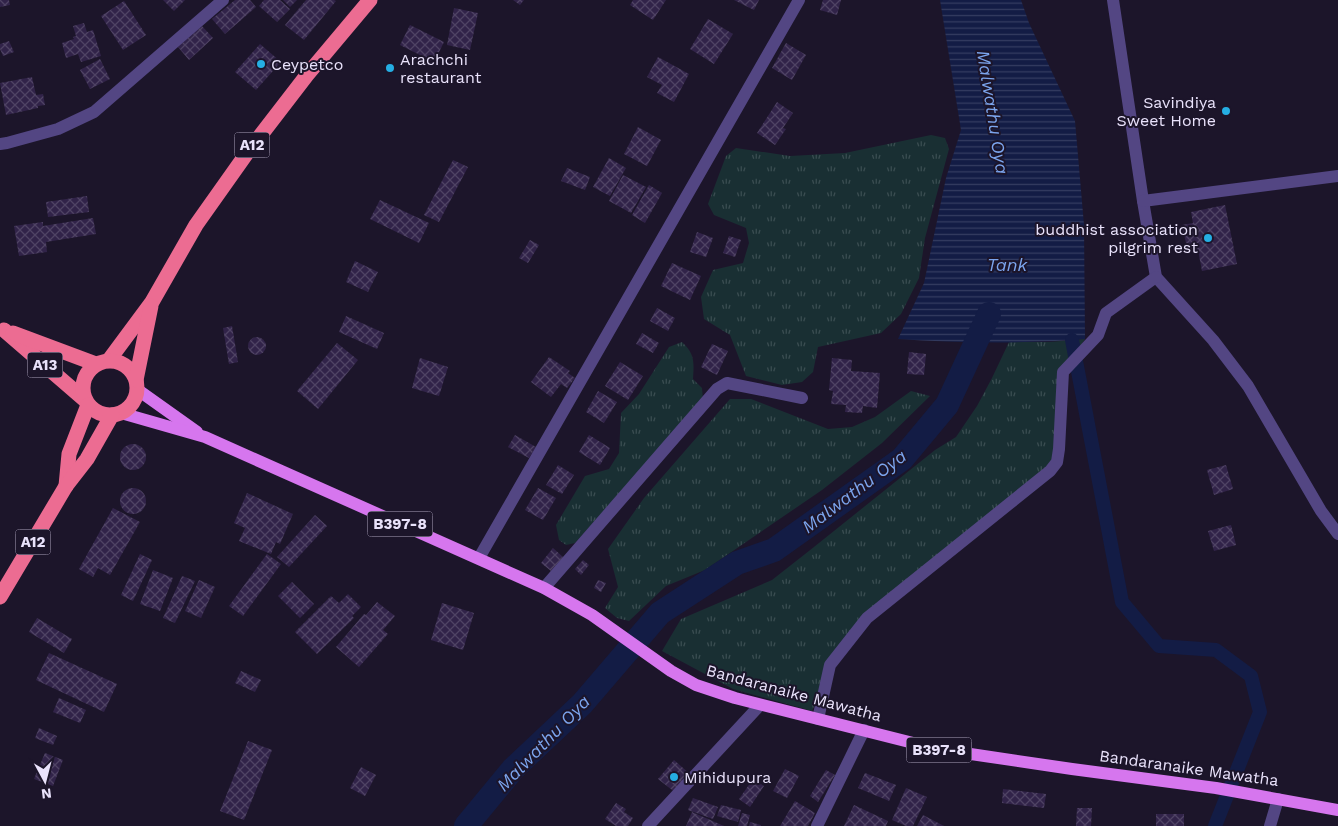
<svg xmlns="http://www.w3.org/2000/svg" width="1338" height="826" font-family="'Work Sans',sans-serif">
	<defs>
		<pattern id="grass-tufts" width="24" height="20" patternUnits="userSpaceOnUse" patternTransform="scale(1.25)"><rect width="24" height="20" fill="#192f33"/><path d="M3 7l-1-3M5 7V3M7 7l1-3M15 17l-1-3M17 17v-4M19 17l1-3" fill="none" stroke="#3a4d51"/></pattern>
		<pattern id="water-rules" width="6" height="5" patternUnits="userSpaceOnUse" patternTransform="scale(1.25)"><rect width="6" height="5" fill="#131c45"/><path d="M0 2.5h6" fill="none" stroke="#353d61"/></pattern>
		<pattern id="building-cross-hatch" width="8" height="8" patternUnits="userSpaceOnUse" patternTransform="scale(1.25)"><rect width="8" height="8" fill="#312349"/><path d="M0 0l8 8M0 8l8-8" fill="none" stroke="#4f4364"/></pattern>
	</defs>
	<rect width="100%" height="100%" fill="#1c152a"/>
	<g fill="url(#grass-tufts)">
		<path d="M931,135L945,138L949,149L925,238L919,278L901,314L881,333L818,347L813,372L802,382L782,385L746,376L730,335L704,319L701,297L713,270L743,263L749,243L746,228L714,215L708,204L726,156L736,148L790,156L845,153Z"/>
		<path d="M1085,339L1063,372L1057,462L867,618L827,676L812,711L733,689L662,651L681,619L772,580L814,547L935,450L956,437L977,406L992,378L1009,342H1049Z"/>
		<path d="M682,342C695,354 694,362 693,379L702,388L703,400L575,543L566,545L559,540L556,525L585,476L609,469L619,453L621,413L639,394L669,347Z"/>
		<path d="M911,391L930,396L882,443L822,490L705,570L666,586L629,621L617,618L605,608L618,587L608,549L644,498L730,399H751L828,429L852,427L875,417Z"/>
	</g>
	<path fill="url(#water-rules)" d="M940,0H1021L1029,23L1075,121L1084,225L1085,339C1023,344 960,343 898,339L924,283L946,178L961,130Z"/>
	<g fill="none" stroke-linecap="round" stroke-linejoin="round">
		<path stroke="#131c45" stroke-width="14" d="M1072,340L1122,602L1159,646L1216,650L1251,676L1260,712L1215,826"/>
		<path stroke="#131c45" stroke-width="24" d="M466,826L513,769L582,704L660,613L737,563L774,550L902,459L947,405L989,314"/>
	</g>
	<g fill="url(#building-cross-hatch)">
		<path d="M0,0H9L10,5L0,7Z"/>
		<path d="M163,0H185L174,11Z"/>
		<path d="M235,0H250L256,7L225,34L212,19Z"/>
		<path d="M264,0H280L290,9L277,22L259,6Z"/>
		<path d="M283,0H297L290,7Z"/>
		<path d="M306,0H334L336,1L304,40L285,25Z"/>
		<path d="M513,0H524L520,5Z"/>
		<path d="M633,0H666L653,20L630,5Z"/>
		<path d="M734,0H759L754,10Z"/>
		<path d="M823,0H841L837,15L820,10Z"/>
		<path d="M124,1L146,35L123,50L101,16Z"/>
		<path d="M454,8L478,13L470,50L447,45Z"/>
		<path d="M708,19L733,34L714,64L690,49Z"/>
		<path d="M84,23L87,32L93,30L101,56L81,62L78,54L66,58L62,43L74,39L73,37L76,36L73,26Z"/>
		<path d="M410,25L444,42L434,62L400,45Z"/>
		<path d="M202,26L213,38L189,60L178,47Z"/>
		<path d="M9,41L14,52L3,56L0,49V44Z"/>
		<path d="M786,43L806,55L792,80L772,68Z"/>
		<path d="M260,44L281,62L256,90L235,72Z"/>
		<path d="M658,57L689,74L674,102L657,93L662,85L647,77Z"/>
		<path d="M100,59L110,79L90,89L80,70Z"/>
		<path d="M32,77L36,95L43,94L45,105L38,106V108L6,115L0,83Z"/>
		<path d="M777,102L793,113L783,128L786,129L775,145L757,133Z"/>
		<path d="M638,127L661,140L647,166L624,154Z"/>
		<path d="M609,158L626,168L610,196L593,187Z"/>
		<path d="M453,160L468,167L439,222L424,215Z"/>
		<path d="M567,168L590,177L585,190L561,181Z"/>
		<path d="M623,175L646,187L631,213L609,201Z"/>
		<path d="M649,185L662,193L645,223L632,215Z"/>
		<path d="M87,196L89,212L48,217L46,202Z"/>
		<path d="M380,200L429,223L419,243L370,219Z"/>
		<path d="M1225,205L1237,264L1202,271L1198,250L1188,252L1182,225L1193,223L1191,212Z"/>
		<path d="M93,218L96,234L46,242L47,252L19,256L14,226L43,222V226Z"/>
		<path d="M697,232L713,238L706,257L690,252Z"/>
		<path d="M729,236L741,240L735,257L723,253Z"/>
		<path d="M530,240L539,245L528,263L519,258Z"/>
		<path d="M355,261L378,272L368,292L346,282Z"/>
		<path d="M672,263L701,276L690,300L661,286Z"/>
		<path d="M657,308L675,318L668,331L650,321Z"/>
		<path d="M346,316L384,333L377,349L339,332Z"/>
		<path d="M232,326L238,362L229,364L223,328Z"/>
		<path d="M642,333L659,343L653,353L636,344Z"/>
		<circle cx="257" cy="346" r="9"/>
		<path d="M337,343L358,360L318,409L297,391Z"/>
		<path d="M712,344L728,351L717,375L701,367Z"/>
		<path d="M909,352L926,354L924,375L907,374Z"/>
		<path d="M549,357L570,371L568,373L575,378L567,388L561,384L551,397L531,382Z"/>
		<path d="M420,358L448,367L439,396L412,388Z"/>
		<path d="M832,358L852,360L851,371L880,373L877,408L863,406L862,413L845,412L846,405L831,404L833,391L829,390Z"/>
		<path d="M620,362L643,376L628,400L605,386Z"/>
		<path d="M598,391L617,402L604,423L586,412Z"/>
		<path d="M515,435L536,447L529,458L508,447Z"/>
		<path d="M589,435L610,448L600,465L579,452Z"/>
		<circle cx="133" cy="457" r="13"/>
		<path d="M558,465L574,475L562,494L546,485Z"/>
		<path d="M1226,465L1233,489L1214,495L1207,470Z"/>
		<path d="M538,488L556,498L543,520L525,510Z"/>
		<circle cx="133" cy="501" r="13"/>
		<path d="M247,493L293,514L280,544L276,542L271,554L239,541L245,528L234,523Z"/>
		<path d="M113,508L140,522L110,575L98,568L93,577L79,569Z"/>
		<path d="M315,515L327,526L289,567L277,557Z"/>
		<path d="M1231,525L1236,545L1214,551L1208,531Z"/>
		<path d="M553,548L563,557L551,571L541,563Z"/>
		<path d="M140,554L152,560L133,601L121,595Z"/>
		<path d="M267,554L281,564L243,616L229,606Z"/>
		<path d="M583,560L589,565L581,575L575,569Z"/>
		<path d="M153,570L173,578L160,611L140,604Z"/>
		<path d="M182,576L195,581L175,623L163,618Z"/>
		<path d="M199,580L215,587L201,618L185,611Z"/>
		<path d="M598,580L606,583L601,592L594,588Z"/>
		<path d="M292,582L314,604L300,618L278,596Z"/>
		<path d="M348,594L361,607L352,616L354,618L317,654L295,632L331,596L339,603Z"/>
		<path d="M377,602L395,616L383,630L388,634L359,667L336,647L364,614L366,615Z"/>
		<path d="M442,603L474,613L463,650L431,640Z"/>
		<path d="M37,618L72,639L64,653L29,632Z"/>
		<path d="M49,653L117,684L104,712L36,680Z"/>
		<path d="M241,671L261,680L255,692L235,683Z"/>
		<path d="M59,698L86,710L80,723L53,712Z"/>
		<path d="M39,728L57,736L53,745L35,738Z"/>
		<path d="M248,741L272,750L244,820L220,811Z"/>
		<path d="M45,753L63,760L53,786L34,779Z"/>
		<path d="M674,760L691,775L676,793L658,779Z"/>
		<path d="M361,767L376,775L365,796L350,788Z"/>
		<path d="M785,769L799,776L787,798L773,791Z"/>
		<path d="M826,770L835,775L818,802L810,796Z"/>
		<path d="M865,773L896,785L889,801L858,788Z"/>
		<path d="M753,779L764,786L750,807L739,799Z"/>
		<path d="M906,788L927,797L913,826H906L892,820Z"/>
		<path d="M1003,789L1046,794L1044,808L1002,803Z"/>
		<path d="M693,798L718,807L713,819L688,810Z"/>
		<path d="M795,801L815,813L808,826H780Z"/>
		<path d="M616,803L626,809L624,812L633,818L628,826H616L605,819Z"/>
		<path d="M721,805L741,810L738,822L717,816Z"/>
		<path d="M854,805L888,821L886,826H844Z"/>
		<path d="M1077,808H1092L1091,826H1076Z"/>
		<path d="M692,812L724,826H686Z"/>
		<path d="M742,813L750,815L747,826H738Z"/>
		<rect x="1156" y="814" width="28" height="12"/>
		<path d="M923,815L944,826H917Z"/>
		<path d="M750,822L761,825V826H749Z"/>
	</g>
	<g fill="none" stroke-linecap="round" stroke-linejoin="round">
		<g stroke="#534683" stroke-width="12">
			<path d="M1113,0L1143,201L1156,277L1213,340L1248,386L1321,511L1338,534"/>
			<path d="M0,144L7,143L58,129L94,112L223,0"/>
			<path d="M1143,201L1338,176"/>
			<path d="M479,558L799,0"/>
			<path d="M544,588L717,389L727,383L802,398"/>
			<path d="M818,719L830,665L867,618L1050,471L1057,462L1059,449L1063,372L1098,335L1106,313L1156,277"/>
			<path d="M648,826L760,705"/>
			<path d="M817,826L864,730"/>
			<path d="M1270,826L1278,799"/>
		</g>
		<g stroke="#d676ee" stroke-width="12">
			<path d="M138,390L197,432"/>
			<path d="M121,413L205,437L544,588L592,615L671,671L696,685L735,698L937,749L1072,769L1216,788L1338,810"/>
		</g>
		<g stroke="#ec6c92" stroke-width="15">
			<path d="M4,330L85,400"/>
			<path d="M13,333L96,364"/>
			<path d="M109,360L152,302L196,225L247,153L307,75L370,0"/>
			<circle cx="110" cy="388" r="27"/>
			<path d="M136,380L151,306"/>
			<path d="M66,486L69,454L88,405"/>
			<path d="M0,597L66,486L87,459L112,415"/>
		</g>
	</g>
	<g fill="#25aee3" stroke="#1c152a" stroke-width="2">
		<circle cx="261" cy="64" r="5"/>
		<circle cx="390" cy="68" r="5"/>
		<circle cx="1226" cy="111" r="5"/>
		<circle cx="1208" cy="238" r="5"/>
		<circle cx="674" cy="777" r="5"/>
	</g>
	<g text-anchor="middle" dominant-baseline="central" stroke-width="4" stroke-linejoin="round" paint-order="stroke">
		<g fill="#1c152a" stroke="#aca4bc" stroke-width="1">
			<rect x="234.5" y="132.5" width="35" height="25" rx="4"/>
			<rect x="27.5" y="352.5" width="35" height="25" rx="4"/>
			<rect x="367.5" y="511.5" width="65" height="25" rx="4"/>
			<rect x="15.5" y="529.5" width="35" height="25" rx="4"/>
			<rect x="906.5" y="737.5" width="65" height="25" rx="4"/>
		</g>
		<g font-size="15" font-weight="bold" fill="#e9e2fb">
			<text x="252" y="145">A12</text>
			<text x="45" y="365">A13</text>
			<text x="400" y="524">B397-8</text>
			<text x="33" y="542">A12</text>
			<text x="939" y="750">B397-8</text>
		</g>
		<g font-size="16" fill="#e9e2fb" stroke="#1c152a" text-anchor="start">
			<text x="400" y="59">Arachchi<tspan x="400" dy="18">restaurant</tspan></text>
			<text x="271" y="64">Ceypetco</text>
			<text x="1216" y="102" text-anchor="end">Savindiya<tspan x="1216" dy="18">Sweet Home</tspan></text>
			<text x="1198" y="229" text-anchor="end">buddhist association<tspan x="1198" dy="18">pilgrim rest</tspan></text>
			<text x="684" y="777">Mihidupura</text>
		</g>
		<g font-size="16" fill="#e9e2fb" stroke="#1c152a">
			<text transform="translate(794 693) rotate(15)">Bandaranaike Mawatha</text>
			<text transform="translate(1189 768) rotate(8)">Bandaranaike Mawatha</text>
		</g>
		<g font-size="18" font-style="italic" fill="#7ca5ee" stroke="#1c152a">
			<text transform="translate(993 112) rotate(81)">Malwathu Oya</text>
			<text x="1007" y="264">Tank</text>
			<text transform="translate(854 491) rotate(-37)">Malwathu Oya</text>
			<text transform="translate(543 743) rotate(-46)">Malwathu Oya</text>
		</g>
	</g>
	<g transform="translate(45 781) rotate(173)" stroke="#1c152a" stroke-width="4" paint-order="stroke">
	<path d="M0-4L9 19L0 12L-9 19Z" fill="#e9e2fb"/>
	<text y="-8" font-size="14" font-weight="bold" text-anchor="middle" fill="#e9e2fb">N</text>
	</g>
</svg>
